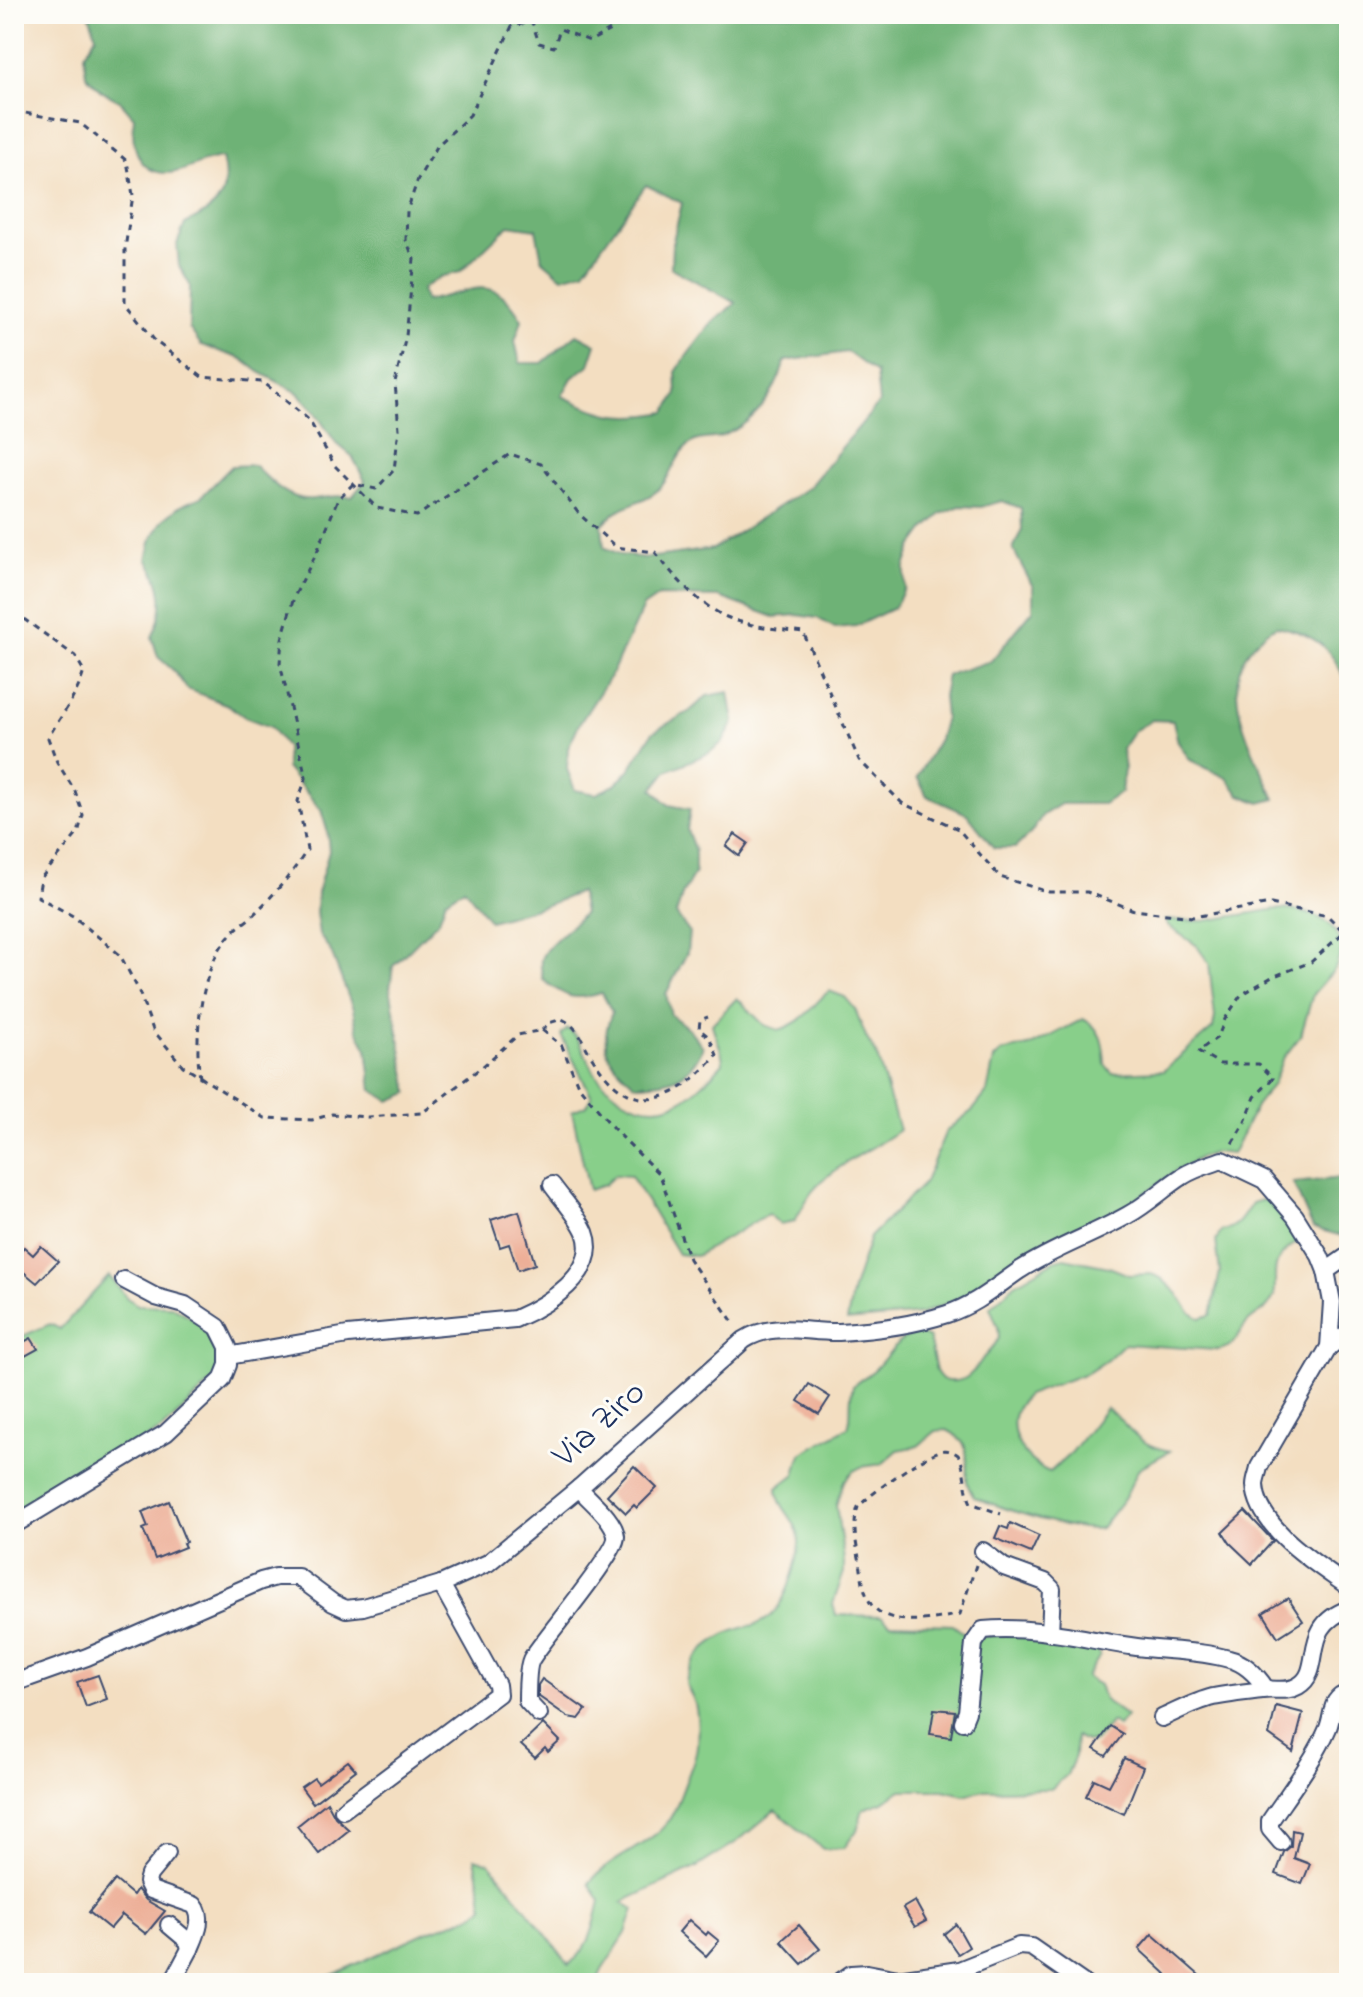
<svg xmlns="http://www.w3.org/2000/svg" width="1363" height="1997" font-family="'Indie Flower',sans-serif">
	<rect width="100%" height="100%" fill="#fdfcf7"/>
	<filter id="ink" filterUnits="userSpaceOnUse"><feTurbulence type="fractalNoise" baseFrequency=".0125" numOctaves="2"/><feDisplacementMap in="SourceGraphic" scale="16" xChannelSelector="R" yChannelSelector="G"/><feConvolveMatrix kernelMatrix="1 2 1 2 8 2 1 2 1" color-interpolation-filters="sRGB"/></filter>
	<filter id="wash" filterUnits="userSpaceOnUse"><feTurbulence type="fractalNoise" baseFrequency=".006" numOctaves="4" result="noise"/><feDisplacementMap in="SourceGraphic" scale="32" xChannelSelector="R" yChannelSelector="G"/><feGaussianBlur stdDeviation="1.8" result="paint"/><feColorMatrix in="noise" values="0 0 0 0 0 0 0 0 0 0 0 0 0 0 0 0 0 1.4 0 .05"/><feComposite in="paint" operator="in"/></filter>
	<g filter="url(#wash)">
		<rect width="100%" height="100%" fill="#f3dec1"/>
		<g fill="#88cf8a" stroke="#527f74" stroke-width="2">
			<path d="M1277,909C1292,909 1318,914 1329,924C1336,930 1339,940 1342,949L1335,969L1313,994L1301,1035L1282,1060L1273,1084L1256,1106L1232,1154L1215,1152L1199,1158L1176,1171L1127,1206L1093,1219L1039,1247L996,1279L955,1300L921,1314L847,1321L853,1289L870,1237L925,1182L946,1131L973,1110L987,1092L994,1059L1002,1052L1033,1045L1083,1019C1102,1028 1104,1045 1105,1064L1112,1073L1163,1071L1213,1028L1215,1017L1209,963L1196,945L1168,926L1165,920L1204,921Z"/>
			<path d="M829,991L845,997L855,1009L867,1039L876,1053L899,1130C871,1151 833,1165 811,1193C805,1202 800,1212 795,1221L780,1224L768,1214L696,1256L678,1254L631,1176L615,1175L604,1185L589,1190L572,1111L587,1105L592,1097L561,1035L567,1029C583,1037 585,1060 596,1075C603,1084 614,1093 624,1099C667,1124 695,1093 723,1063C723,1049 715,1038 712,1024L737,998L764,1025L779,1030C807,1020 808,1009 829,991Z"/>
			<path d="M1262,1200L1274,1203L1302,1236C1295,1245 1285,1250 1279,1259C1272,1270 1277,1283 1274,1296C1269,1311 1258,1312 1248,1322C1236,1335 1238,1347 1217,1350L1124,1344L1107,1360L1089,1372L1027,1395C998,1421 1020,1461 1050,1472L1072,1452L1106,1408C1133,1427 1133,1444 1170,1451L1139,1468L1125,1497L1101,1528C1077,1533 1000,1508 975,1497C954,1476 984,1448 947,1430L936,1431L918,1446L898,1450L882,1464L861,1467L852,1472L844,1481L836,1505L844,1560V1572L833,1604L836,1615L881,1616L890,1623L953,1625L969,1637L1020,1634L1097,1648L1100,1656L1086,1677L1099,1685L1104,1700L1126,1716L1118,1726L1111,1722L1094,1742L1086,1741L1076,1736L1075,1756L1067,1775L1051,1789L985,1790L964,1795L943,1790H901L883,1802L863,1809L857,1830L844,1848L823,1849L775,1810L738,1841L695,1868L622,1902L634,1909L626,1933L602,1970L596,1983H315L426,1932L471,1916L484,1907L475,1858L490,1863L569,1964C591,1949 594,1925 600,1901L589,1883C611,1858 633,1853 657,1833C673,1821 679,1799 686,1781C690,1770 696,1758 697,1746C698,1733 698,1716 695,1704C689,1683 680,1691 692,1665C698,1649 723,1634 739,1629C748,1626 759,1625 767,1619C785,1607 798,1563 799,1543C800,1520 777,1509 777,1488L795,1474L801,1454L848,1427C853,1414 848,1401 853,1386C859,1380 867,1376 874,1370C891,1355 903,1324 929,1338L936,1371L942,1380C964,1385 972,1375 983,1358C989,1351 995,1346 999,1338L998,1327L990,1307L1015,1284L1054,1261L1064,1258L1109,1267L1129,1275L1151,1274L1161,1278L1177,1293L1190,1312L1200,1318L1211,1315L1220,1272L1216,1241L1221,1231C1238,1228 1243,1217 1252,1203Z"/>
			<path d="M109,1276L127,1298L138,1305L171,1306L212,1329L220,1342L222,1362L216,1378L164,1428L26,1511L14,1510V1340L50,1324L60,1329Z"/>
		</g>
		<g fill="#6eb276" stroke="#44706a" stroke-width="2" fill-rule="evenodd">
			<path d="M89,14H1349V692C1336,651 1318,634 1276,626C1204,669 1249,741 1275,799L1260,803L1240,795L1227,778L1190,760L1178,742L1173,721L1152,720L1134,731L1122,749L1124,770L1121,792L1103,804H1061L1043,815L1031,833L1015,848H994L967,814L927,796L917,777L939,739L945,717L943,696L947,675L991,661L1033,610V587L1013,549L1022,529L1021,508L1002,501L981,507L960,506L941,514L925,529L912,547L905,567V588L894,608L856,626L835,628L817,618L797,615L774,617L719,597L659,596L643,607L612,673L578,726L568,748L567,769L575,790L596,794L615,785L630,769L653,732L690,711L707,696L729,692L734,722L723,742L709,753L667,771L653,789L669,805L690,809L687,830L695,851V873L683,893L676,914L689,932L687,953L666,994L671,1015L689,1029L703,1047C688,1081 670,1082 635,1084C607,1060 598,1048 612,1012L602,993C573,1001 567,998 543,980C542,975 540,966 541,960C543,947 573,926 584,913L580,892L550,904L490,921L464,888L446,900L439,920L393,966L390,988L409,1093L390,1101L372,1090L367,1049L357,1030L353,1009L331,952L319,934L316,913L317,893L329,851L327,830L321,810L286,768V747L271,727L245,717L228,705L187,689L174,671L158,657L152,637C166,609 164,585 147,559L152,538L163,520L180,506L201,497L232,466L254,465C270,481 289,502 314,499C331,497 334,495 352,497L365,481L352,456L336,443L312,408L297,392L259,372L242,359L201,345L189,328L190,285L179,266L177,244L185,224C219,208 231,195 222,158C206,159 194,167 180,171C140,181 130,149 134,117L120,101L101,91L86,75L84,54L96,36ZM646,185L682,203L672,245L671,268L736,303L713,322L688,354L676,372L677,394L666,412C621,421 602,415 562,396L572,378L589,365L596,344L577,334L542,363H520L515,341L522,320C493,268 469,294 425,301L422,289L440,277L460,272L509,225L536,229L542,260L562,277L584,271ZM847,352L876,373L879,403L809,487L713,549L647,558L621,555L604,547L602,525C608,519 614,512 621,509C633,502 650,499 659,489C674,474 675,452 695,441C702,438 711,439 719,437C753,426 776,393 785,361Z"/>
			<path d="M1349,1177V1238L1313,1228L1293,1183Z"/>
		</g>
		<g id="blocks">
			<g fill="#edaf97">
				<path d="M735,834L748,843L739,856L726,846Z"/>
				<path d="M519,1211L535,1264L518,1270L509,1244L500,1247L491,1220Z"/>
				<path d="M41,1246L58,1261L37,1283L14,1264V1258L24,1247L33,1255Z"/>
				<path d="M31,1338L38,1349L14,1362V1347Z"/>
				<path d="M809,1384L830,1397L819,1414L798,1401Z"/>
				<path d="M634,1466L657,1488L637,1508L634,1505L626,1513L607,1495Z"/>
				<path d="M169,1501L186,1542L183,1543L185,1547L155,1559L143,1529L148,1527L142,1512Z"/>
				<path d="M1245,1511L1273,1541L1252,1564L1230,1543L1223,1532Z"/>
				<path d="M1010,1523L1039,1536L1031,1553L995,1538L1000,1526L1008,1529Z"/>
				<path d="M1288,1598L1303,1621L1278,1637L1263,1613Z"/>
				<path d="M98,1675L107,1699L86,1707L77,1682Z"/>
				<path d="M542,1679L586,1710L579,1719L568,1717L538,1696V1685Z"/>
				<path d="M1276,1706L1303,1713L1293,1752L1269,1735Z"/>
				<path d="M934,1709L955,1711L951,1737L930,1734Z"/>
				<path d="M543,1724L560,1741L548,1752L545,1748L535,1758L521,1745Z"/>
				<path d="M1110,1726L1123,1734L1106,1756L1094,1749Z"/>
				<path d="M1124,1758L1143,1767L1124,1814L1086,1796L1094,1779L1109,1786Z"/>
				<path d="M348,1761L356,1770L313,1803L301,1787L314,1778L318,1783Z"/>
				<path d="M327,1802L335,1817L349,1830L319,1854L297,1826Z"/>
				<path d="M1292,1830L1300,1832L1294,1858L1310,1864L1302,1884L1276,1874L1284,1852L1291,1846Z"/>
				<path d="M115,1880L133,1895L137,1889L146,1900L165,1911L146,1934L122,1915L110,1929L89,1912Z"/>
				<path d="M915,1901L926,1921L915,1927L903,1908Z"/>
				<path d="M689,1920L706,1935L708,1932L719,1941L706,1956L679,1932Z"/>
				<path d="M956,1924L969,1947L958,1954L944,1934Z"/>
				<path d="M799,1925L820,1949L802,1964L781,1941Z"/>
				<path d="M1152,1934L1199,1975L1191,1983H1172L1164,1976L1166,1974L1139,1949Z"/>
			</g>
		</g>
	</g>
	<g filter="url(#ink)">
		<use href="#blocks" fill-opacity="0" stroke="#3b496d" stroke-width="2"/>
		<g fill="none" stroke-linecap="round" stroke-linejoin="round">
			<g stroke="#3b496d" stroke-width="20">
				<g id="minor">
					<path d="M1326,1271L1349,1255"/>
					<path d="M1329,1347L1349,1332"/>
					<path d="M228,1356L348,1335L515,1319C545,1306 601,1273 585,1232C578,1216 562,1199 552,1185"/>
					<path d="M14,1525L166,1433L222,1380L228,1365V1347L218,1327L185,1305L156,1297L124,1280"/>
					<path d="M983,1551L1004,1567L1045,1582L1052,1589L1050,1633"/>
					<path d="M14,1683L87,1657L261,1581L276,1577H298L333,1603L346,1609L363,1607L441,1584L488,1563L579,1488L744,1340C774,1321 806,1333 839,1332C875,1330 913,1325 947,1314C977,1304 995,1287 1020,1270C1054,1248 1093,1235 1128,1215C1148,1204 1164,1188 1183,1176C1195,1168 1209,1165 1222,1160L1264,1180L1295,1216L1320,1256L1326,1271L1332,1302L1329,1347L1259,1467C1258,1473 1255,1479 1255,1485C1257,1528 1318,1565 1349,1587"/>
					<path d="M539,1714L527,1701C527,1691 527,1665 532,1658C544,1638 618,1552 616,1536C614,1519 590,1501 579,1488"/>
					<path d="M1162,1718C1178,1711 1196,1701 1213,1697C1229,1694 1246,1692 1262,1690C1275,1688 1286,1693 1298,1686C1326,1670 1298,1626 1349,1609"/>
					<path d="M963,1722L967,1712L974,1643L983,1630C1033,1625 1082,1639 1130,1646C1161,1651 1199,1650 1229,1659C1246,1663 1257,1675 1266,1689"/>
					<path d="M343,1810L498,1694L497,1685L441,1584"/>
					<path d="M1281,1842L1270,1829V1821C1289,1793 1315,1759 1328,1728C1334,1713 1330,1697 1349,1693"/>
					<path d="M167,1853L149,1875L147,1882L151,1890L194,1905C205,1918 196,1935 190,1949"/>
					<path d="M169,1925L188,1941L190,1949L172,1983"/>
					<path d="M838,1983L851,1974L867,1973L898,1979L959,1970L1019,1946L1031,1947L1083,1983"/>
				</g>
			</g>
			<g stroke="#3b496d" stroke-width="3" stroke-dasharray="6 6" stroke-linecap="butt">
				<path d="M14,111L80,123L127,161L133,195L125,249V303L155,341L202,377L263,382L309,420L335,466L377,508L417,516L510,454L541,464L579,514L616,547L655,552C673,576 701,607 729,618C752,627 778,629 803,632L859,760L902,803L958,829L1000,877L1049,892H1087L1134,910L1192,917L1271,904L1328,916L1344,932L1311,962L1272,977L1241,995L1225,1019L1218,1037L1198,1051L1220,1064H1259L1273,1078L1255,1097L1245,1122L1230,1147"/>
				<path d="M14,612L75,656L84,671C77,697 61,715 48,738L57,762L75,791L83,815L78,833L41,878L38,897L73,916L120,955L138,989L153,1030L183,1066L265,1118L312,1120L332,1114L368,1117L422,1113L483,1066L518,1035L542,1030L562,1046L578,1085L613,1128L660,1175L689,1259L735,1325"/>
				<path d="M542,1030L549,1023L562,1019C579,1027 582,1042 592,1057C631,1121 675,1104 717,1055L709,1037L699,1029L700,1020L708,1017"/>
				<path d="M200,1078C194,1037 200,969 229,936C235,928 245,923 252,916C273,896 292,874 307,850L298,801L306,778L280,663L282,639L294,597L317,552L338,499L353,484L376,489L394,470L399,429L395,383L406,336L414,259L406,240L407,211L418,179L438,145L470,115L512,26L532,22L539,43L554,47L560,29L590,41L627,21L629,14"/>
				<path d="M976,1565L960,1614C936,1620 888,1628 871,1604C863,1592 862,1576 860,1562C856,1544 852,1525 858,1507C874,1491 919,1458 940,1451C946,1449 953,1451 958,1455C965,1463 964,1490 971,1503L1001,1514"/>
			</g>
			<use href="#minor" stroke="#fff" stroke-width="16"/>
		</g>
	</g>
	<g text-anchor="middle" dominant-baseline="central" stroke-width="6" stroke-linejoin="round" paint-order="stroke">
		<g font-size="36" fill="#1b2f5e" stroke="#fdfcf7">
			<text transform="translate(600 1425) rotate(-42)">Via Ziro</text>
		</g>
	</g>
	<rect width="1363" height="1997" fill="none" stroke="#fdfcf7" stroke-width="48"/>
</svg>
